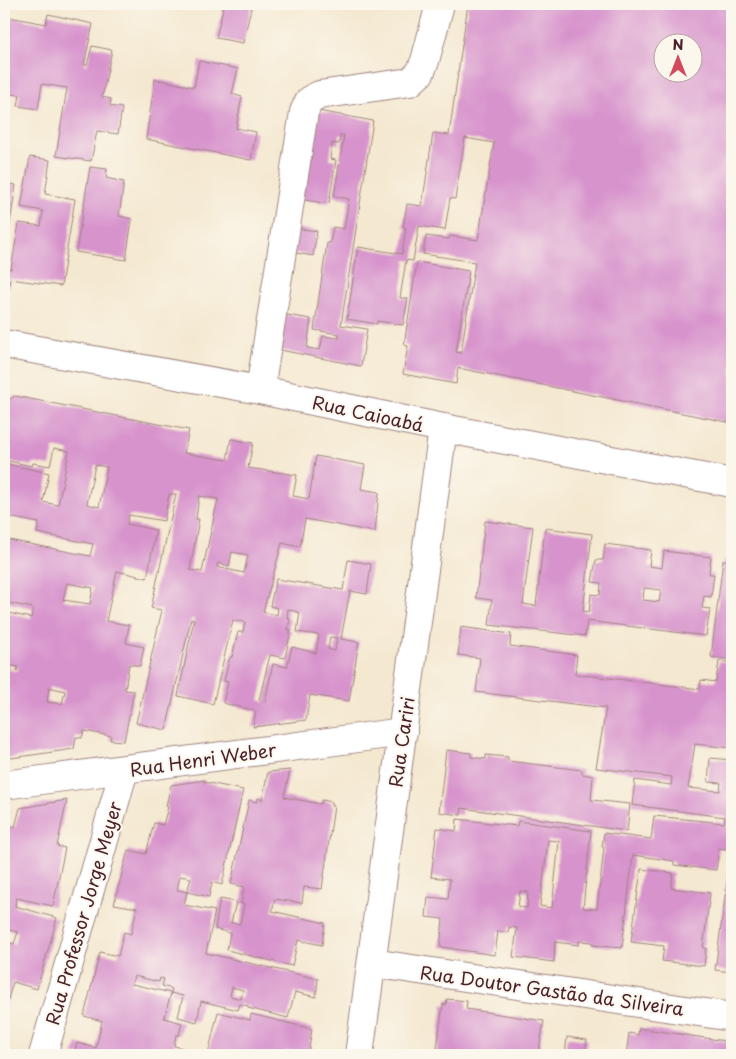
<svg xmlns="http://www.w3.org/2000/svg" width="736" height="1059" font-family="'Playpen Sans',sans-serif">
	<rect width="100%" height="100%" fill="#fbf7ec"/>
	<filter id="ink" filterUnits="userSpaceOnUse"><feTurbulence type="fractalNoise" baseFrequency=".02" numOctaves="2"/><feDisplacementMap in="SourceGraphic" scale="10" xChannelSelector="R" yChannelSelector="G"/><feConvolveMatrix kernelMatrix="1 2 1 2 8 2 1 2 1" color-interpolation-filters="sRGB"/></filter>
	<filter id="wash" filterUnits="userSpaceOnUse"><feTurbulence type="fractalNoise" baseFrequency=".0096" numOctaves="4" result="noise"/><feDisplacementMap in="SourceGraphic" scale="20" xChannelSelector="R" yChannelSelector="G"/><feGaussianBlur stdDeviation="1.12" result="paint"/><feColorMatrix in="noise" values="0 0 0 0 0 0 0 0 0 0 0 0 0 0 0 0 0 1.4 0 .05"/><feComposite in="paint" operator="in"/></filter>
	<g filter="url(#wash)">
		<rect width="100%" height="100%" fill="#f4e8d0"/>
		<g id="blocks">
			<g fill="#d793cc" fill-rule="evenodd">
				<path d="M224,4H252L243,43L216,38Z"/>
				<path d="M468,4H732V423L458,368L456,384L403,374L408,346L404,345L417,262L469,271L456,352L461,353L475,262L423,254L426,236L449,239L450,236L478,240L494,143L465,138L455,199L450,198L445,230L419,226L413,261L406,260L400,298H408L403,325L377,321V324L347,319L358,247L402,254L406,228L403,227L407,204L422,206L433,133L449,135ZM664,42H694V72H664Z"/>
				<path d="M48,14L93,24L84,65H87L92,46L112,50L102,97L111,99L110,106L122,108L118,134L97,131L91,161L56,156L67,88L42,84L38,109L18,106L20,95L4,93V16L46,24Z"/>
				<path d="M199,61L238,69L232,94L242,97L236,128L256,132L251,160L146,139L155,79L194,87Z"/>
				<path d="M313,110L373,121L341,325L367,329L361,366L275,349L281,314L311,319L307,348L320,350L323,336L339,338V334L314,330L327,243H330L333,227L344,229L349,199L334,196L344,135H340L339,144L332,143L330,159L336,160L329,203L324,202V203L298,199Z"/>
				<path d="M30,157L50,160L45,194L75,199L61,286L10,279L6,300H4V268L11,269L19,223L41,226L43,211L21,207Z"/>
				<path d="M90,167L107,169L106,178L124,182L119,216L132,219L126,260L76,252Z"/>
				<path d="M4,183L16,185L5,255L4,254Z"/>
				<path d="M295,228L317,231L313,256L291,252Z"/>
				<path d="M15,396L189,430L184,453L227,460L231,439L253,443L248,468L297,475L293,496L309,499L316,456L365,465L361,489L379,492L375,532L305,519L300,547L282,543L263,612L277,615L278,608L270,606L276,579L343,590L348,560L371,564L367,594L350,591L341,639L359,642L349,701L310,695L306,720L253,727L256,711L223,703L228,682L224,681L230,657H232L238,632H243L245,622L233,620L213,704L178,696L194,619H191L166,730L136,723L162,610L151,608L176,494H169L164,521L129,515L127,524L156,530L147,578L117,571L106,621L129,625L126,643L144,647L140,666L129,664L125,690L134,691L124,741L110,740L111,736L84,731L82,738L76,737L74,749L4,759V669L17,671L18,667L4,664V612L31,618L33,608L4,602V539L90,556L93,544L37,533L39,523L4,516V481L7,464L49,473L43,502L58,505L69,451L54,448L50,466L33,463L32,466L4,460V403ZM95,465L107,467L99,507L87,504ZM199,496L218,499L202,572L190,570L199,519H196ZM232,552L248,555L244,573L217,567L218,563L229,566ZM67,583L93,588L90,604L63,600ZM288,609L300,613L297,632L319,635L316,653L292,647L287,667L273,664L265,702L259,700L270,655L285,658L291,630H288L290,619L287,618ZM330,637L337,638L335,651L328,649ZM49,687L65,691L62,704L47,702Z"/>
				<path d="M485,521L533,527L523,604L536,606L545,528L592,534L583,611L589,612L591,594L600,595L601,583L592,582L596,560H603L605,544L651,550L649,566L662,568L664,551L711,557L709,574H714L711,597L704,596L702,608L710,609L706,636L587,621L585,636L489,625L492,600L476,598ZM644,588L661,590L659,602L643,600Z"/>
				<path d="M723,560L732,561V660L711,657Z"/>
				<path d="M461,627L511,634L510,646L577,655L575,674L700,689L701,680L716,682L719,661L732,663V748L695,744L688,788L720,791L721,783L708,782L710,758L732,760V850L719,848L716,870L674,865V861L633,855L622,948L592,945V942L579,941V945L555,942L554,962L513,957L517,928L509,927L508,933L498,931L495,955L440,947L443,919L426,917L428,897L448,899L450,879L431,877L437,828L456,831L457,819L517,826L518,821L591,831L583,908L597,909L604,847H602L604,833L651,839L654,816L724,823L725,817L632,805L635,780L671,785L672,777L596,768L606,708L476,692L480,658L458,655ZM548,840L559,841L552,908L540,906ZM520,891L528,892L527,908L518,907Z"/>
				<path d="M446,750L471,753V757L486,759V755L508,757V761L582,770V774L593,776L591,800L630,804L627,831L462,808L461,815L439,812Z"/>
				<path d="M290,770L284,797L321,804L322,800L332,802L331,806H334L322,889L304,887L302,903L275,899L272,911L325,923L322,945L298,940L292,966L227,950L230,933L215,929L220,899L236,902L231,923L240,924L244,904H241L244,887L231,884L249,800L257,802L258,798L262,800L268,772Z"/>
				<path d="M205,780L204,782L243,790L222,885L212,882L209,897L187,892L191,878L180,876L177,890L187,892L184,905L215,911L206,953L318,979L316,997L295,992L288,1018L248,1008V1006L240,1004L238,1010L201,1001L197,1022L178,1017L183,996L171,993L172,989L162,986L164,979L160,978L159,982L134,976L132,984L171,993L164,1018L182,1023L179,1035H176L174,1046L191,1050L189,1055H73L77,1043L96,1048L102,1021L84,1016L100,952L118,956L124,932L131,934L137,908L114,904L128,850L146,854L154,823L163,825L168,807L166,806L171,785ZM232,987L243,990L241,999L230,996Z"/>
				<path d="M67,800L57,846L65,848L53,906L16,898L15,906L57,918L37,989L13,982L4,1013V941L14,944L18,932L4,929V825L15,827L20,808Z"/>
				<path d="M731,853H732V972L715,970Z"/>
				<path d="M641,869L673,873L671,888L710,893L703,948H706L704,966L662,961L664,946L631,942Z"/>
				<path d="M447,999L467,1001L466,1009L544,1021L538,1055H436L443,1004L446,1005Z"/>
				<path d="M218,1012L250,1020L251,1014L312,1029L308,1055L286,1051L285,1055L208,1054Z"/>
				<path d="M639,1028L732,1042V1055H626L629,1033L638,1035Z"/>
				<path d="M567,1037L587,1040L585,1051L606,1055H565Z"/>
			</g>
		</g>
	</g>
	<g filter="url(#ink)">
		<use href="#blocks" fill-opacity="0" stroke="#9f847e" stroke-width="1"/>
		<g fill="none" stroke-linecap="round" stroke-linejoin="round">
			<g stroke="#9f847e" stroke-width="30">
				<g id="minor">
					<path d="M4,344L260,390L443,428L732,483"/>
					<path d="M260,390L304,112L309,101L319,95L410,82L420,73L425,61L440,4"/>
					<path d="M4,785L403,732"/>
					<path d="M372,963L732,1017"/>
					<path d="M43,1055L124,770"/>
					<path d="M359,1055L443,428"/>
				</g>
			</g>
			<use href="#minor" stroke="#fff" stroke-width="28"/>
		</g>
	</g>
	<g text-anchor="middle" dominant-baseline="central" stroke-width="4" stroke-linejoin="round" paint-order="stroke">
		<g font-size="18" fill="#4a1f2b" stroke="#fbf7ec">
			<text transform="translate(368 413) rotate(12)">Rua Caioabá</text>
			<text transform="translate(401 742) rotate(-82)">Rua Cariri</text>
			<text transform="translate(203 759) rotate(-8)">Rua Henri Weber</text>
			<text transform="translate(83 913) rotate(-74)">Rua Professor Jorge Meyer</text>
			<text transform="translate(552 990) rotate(8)">Rua Doutor Gastão da Silveira</text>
		</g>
	</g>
	<rect width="736" height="1059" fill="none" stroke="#fbf7ec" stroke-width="20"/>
	<g transform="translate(678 58)"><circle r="24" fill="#fbf7ec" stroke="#b4a19f"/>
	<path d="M0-4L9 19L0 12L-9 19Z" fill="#d1495b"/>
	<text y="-8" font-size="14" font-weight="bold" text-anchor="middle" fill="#4a1f2b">N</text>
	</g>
</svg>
